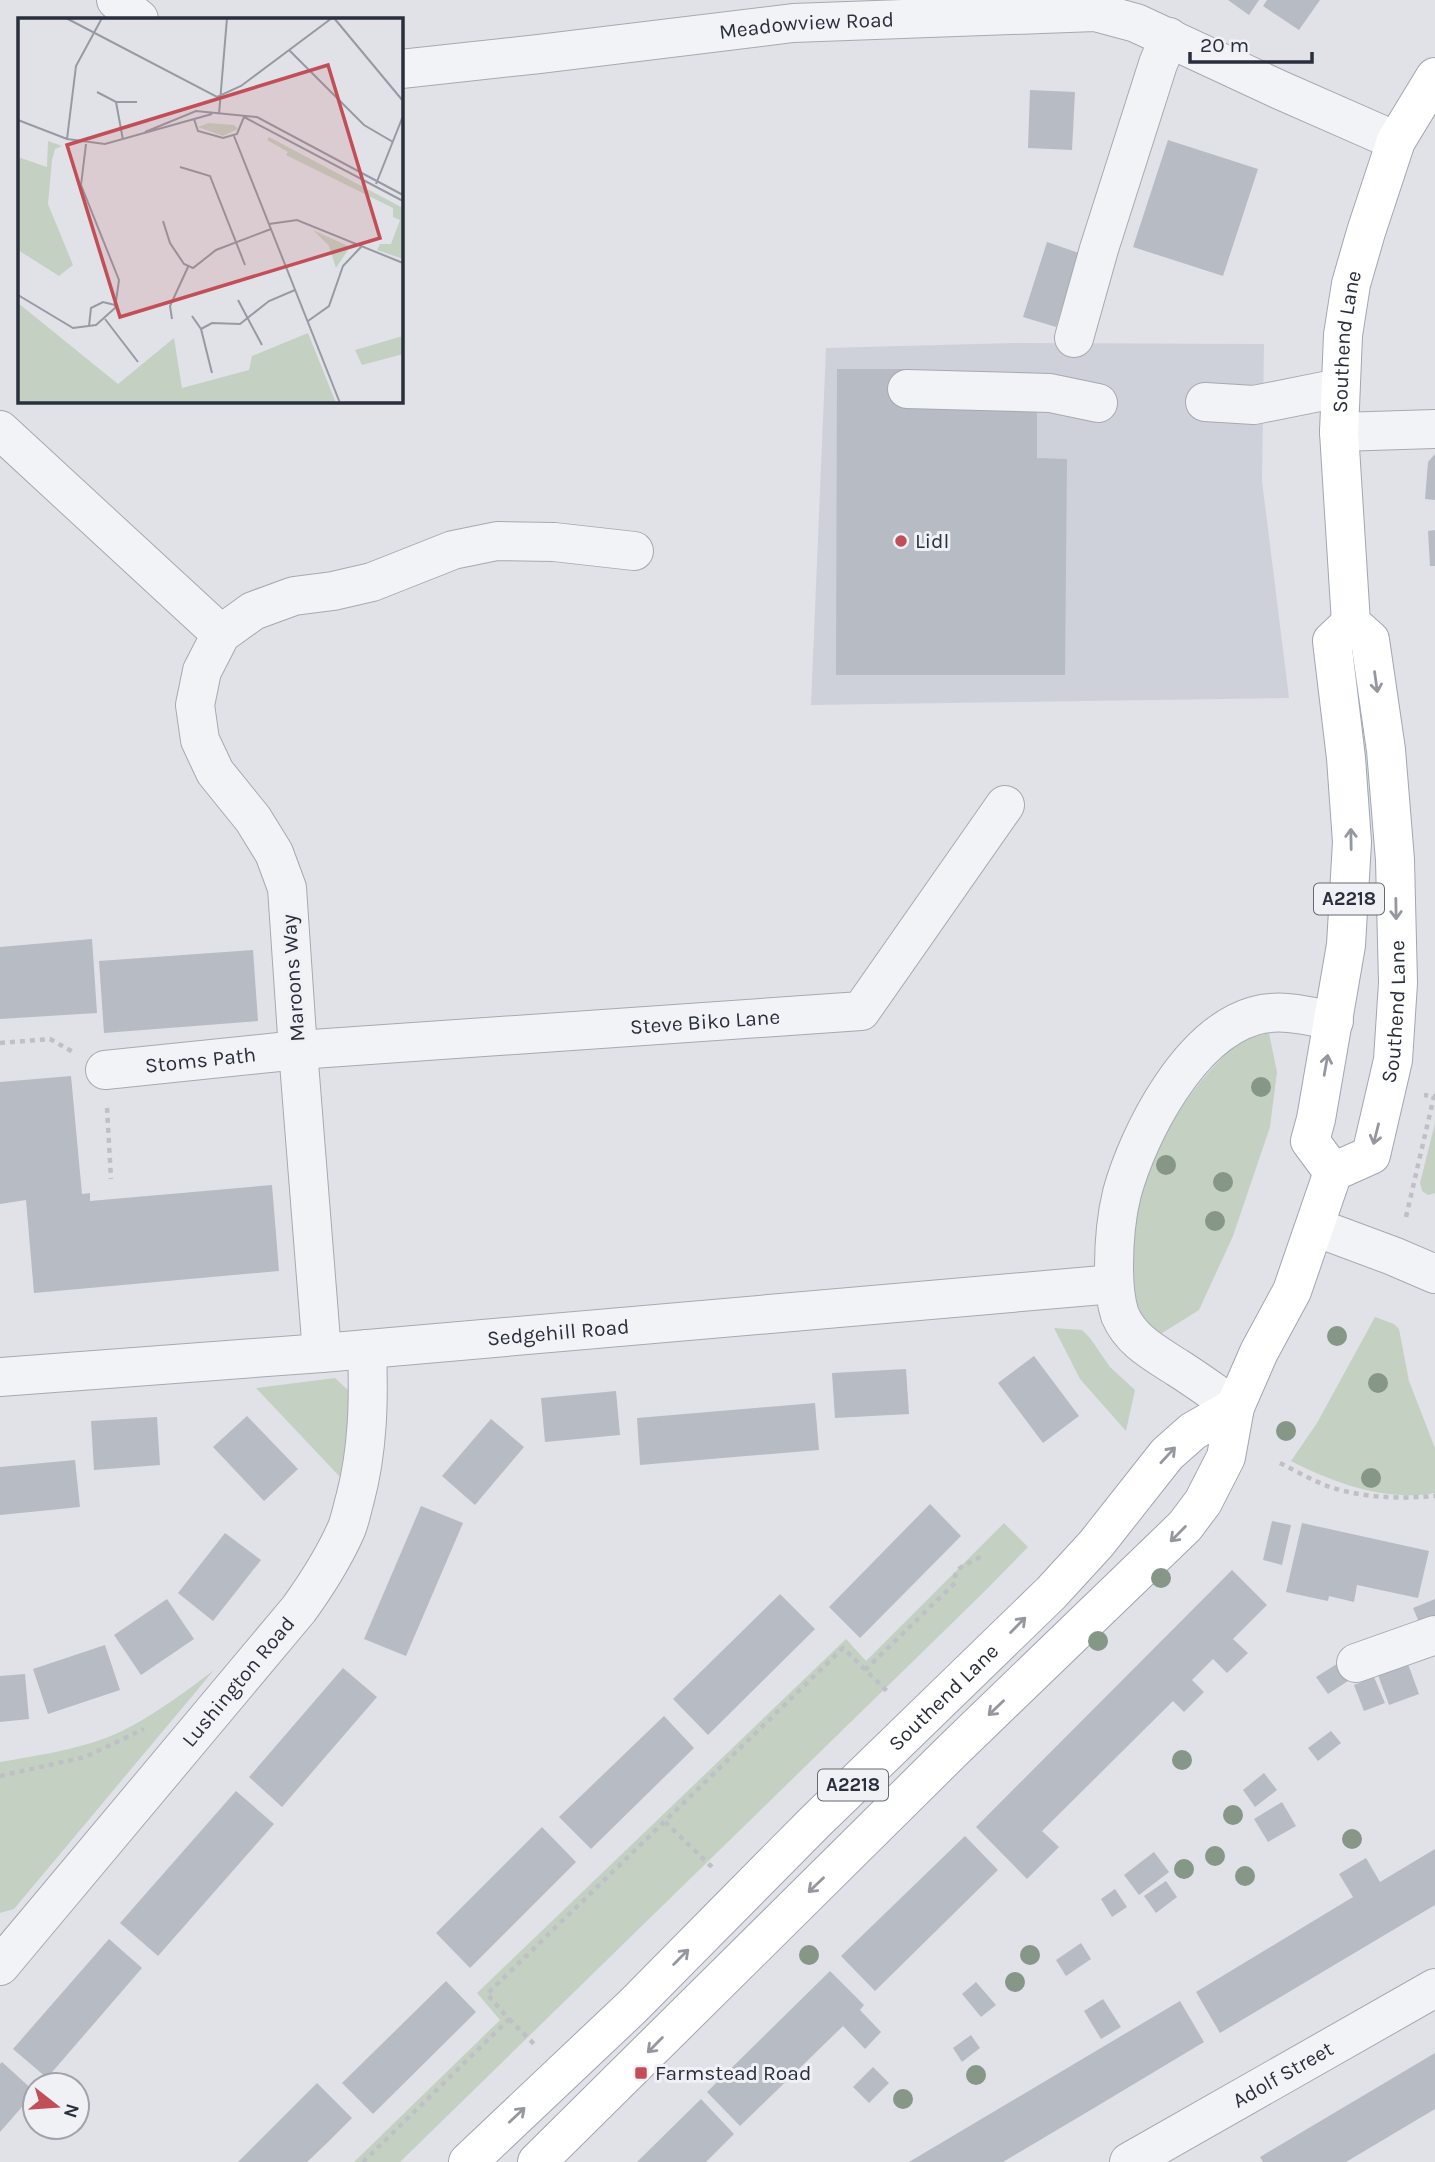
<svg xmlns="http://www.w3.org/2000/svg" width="1435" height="2162" font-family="Karla,sans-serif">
	<rect width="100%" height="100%" fill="#e0e2e7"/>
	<path fill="#ced1d9" d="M1014,343L1264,344L1262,481L1289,698L811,705L826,348Z"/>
	<g fill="#c4d1c2">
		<path d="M1269,1033L1277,1072L1270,1127L1233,1236L1199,1310L1159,1335C1154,1328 1146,1322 1141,1315C1117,1276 1139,1183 1159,1144C1174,1114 1205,1073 1230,1050C1240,1040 1255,1037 1269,1033Z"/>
		<path d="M1435,1123V1193L1428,1195L1422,1191L1420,1183Z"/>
		<path d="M1375,1317L1394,1324L1399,1329L1409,1381L1435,1448V1493C1386,1502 1334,1483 1291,1461L1317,1423Z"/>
		<path d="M1054,1328L1082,1330L1090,1338L1110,1367L1135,1390L1126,1431L1080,1379Z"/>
		<path d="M335,1378L350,1392L348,1427L340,1477L256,1388Z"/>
		<path d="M1004,1523L1028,1547L984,1592L400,2162H354L500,2020L477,1993L846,1639L866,1661Z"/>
		<path d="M214,1670L14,1909L0,1913V1762C40,1755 83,1749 120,1732C154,1715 184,1693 214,1670Z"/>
	</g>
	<g fill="#b7bbc4">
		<path d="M1228,0H1259L1249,15Z"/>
		<path d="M1267,0H1320L1299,30L1263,6Z"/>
		<path d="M1030,90L1075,92L1072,150L1028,148Z"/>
		<path d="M1168,140L1258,169L1223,276L1133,247Z"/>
		<path d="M1047,242L1079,253L1056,327L1023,317Z"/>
		<path d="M837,369H905L904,404L1037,405V458L1067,459L1065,675H836Z"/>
		<path d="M1435,454V500L1425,499L1428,462Z"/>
		<path d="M1435,530V566H1430L1428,531Z"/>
		<path d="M92,939L97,1013L0,1019V947Z"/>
		<path d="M253,950L258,1021L104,1033L99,961Z"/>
		<path d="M71,1076L82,1194L90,1193V1201L272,1185L279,1271L34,1293L26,1200L0,1204V1082Z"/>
		<path d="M1034,1356L1079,1416L1043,1443L998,1383Z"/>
		<path d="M906,1369L909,1414L835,1418L832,1373Z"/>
		<path d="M616,1391L620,1435L545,1442L541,1398Z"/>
		<path d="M815,1403L819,1450L640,1465L637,1418Z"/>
		<path d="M247,1416L298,1469L264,1501L213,1447Z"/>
		<path d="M157,1417L160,1465L94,1470L91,1421Z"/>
		<path d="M491,1419L524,1447L475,1505L442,1476Z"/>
		<path d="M75,1460L80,1507L0,1515V1467Z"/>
		<path d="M930,1504L961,1536L860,1638L829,1607Z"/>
		<path d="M421,1506L463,1523L406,1656L364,1639Z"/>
		<path d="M1272,1521L1291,1525L1282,1565L1263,1560Z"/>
		<path d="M1302,1523L1429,1551L1418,1598L1357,1585L1354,1602L1329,1596L1328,1601L1286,1592Z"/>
		<path d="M225,1533L261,1560L213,1621L178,1593Z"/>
		<path d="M1232,1570L1267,1605L1233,1639L1248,1653L1227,1673L1213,1659L1192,1680L1204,1692L1184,1712L1173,1701L1042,1831L1059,1847L1027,1879L976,1827Z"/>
		<path d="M780,1594L815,1629L708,1735L673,1699Z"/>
		<path d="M167,1599L194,1639L141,1675L114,1635Z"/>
		<path d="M1435,1599V1629L1424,1634L1413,1608Z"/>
		<path d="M105,1645L120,1690L48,1714L33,1669Z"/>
		<path d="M1340,1662L1351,1679L1328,1694L1316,1677Z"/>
		<path d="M1408,1664L1419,1694L1389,1705L1378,1675Z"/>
		<path d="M343,1668L377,1697L282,1807L249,1777Z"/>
		<path d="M25,1674L29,1719L0,1722V1676Z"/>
		<path d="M1374,1677L1385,1703L1364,1711L1354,1685Z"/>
		<path d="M664,1716L694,1748L591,1849L559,1817Z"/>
		<path d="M1331,1731L1341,1743L1318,1761L1308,1748Z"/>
		<path d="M1264,1773L1277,1790L1255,1807L1243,1790Z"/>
		<path d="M236,1791L274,1824L158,1956L120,1923Z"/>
		<path d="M1282,1802L1296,1826L1268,1842L1254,1819Z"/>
		<path d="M542,1827L576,1862L470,1968L436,1933Z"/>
		<path d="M965,1836L998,1870L875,1991L841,1956Z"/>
		<path d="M1435,1849V1905L1220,2033L1196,1992L1353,1897L1339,1874L1366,1858L1380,1882Z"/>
		<path d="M1154,1852L1169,1872L1139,1895L1124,1875Z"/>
		<path d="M1166,1881L1177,1897L1156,1913L1144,1896Z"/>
		<path d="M1115,1889L1127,1907L1112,1917L1101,1899Z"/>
		<path d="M109,1939L142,1968L47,2078L13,2049Z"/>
		<path d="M1081,1943L1091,1959L1066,1976L1056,1960Z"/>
		<path d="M830,1971L864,2005L860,2010L881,2032L865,2049L843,2026L740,2126L707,2092Z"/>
		<path d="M446,1981L476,2012L373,2114L342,2083Z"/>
		<path d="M976,1982L996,2005L981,2017L962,1994Z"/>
		<path d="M1103,1999L1121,2027L1101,2039L1084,2011Z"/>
		<path d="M1180,2001L1204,2042L1094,2108L1003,2162H909Z"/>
		<path d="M971,2035L980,2048L962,2062L953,2048Z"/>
		<path d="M1435,2053V2109L1346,2162H1263L1260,2157Z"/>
		<path d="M2,2062L35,2092L0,2132V2064Z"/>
		<path d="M873,2067L889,2083L869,2103L853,2087Z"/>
		<path d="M317,2083L352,2118L325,2145L307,2162H238Z"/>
		<path d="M701,2099L734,2134L706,2162H637Z"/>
	</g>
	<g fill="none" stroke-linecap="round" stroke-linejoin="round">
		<g stroke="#a6a9b1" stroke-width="40">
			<g id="minor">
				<path d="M116,0L139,19"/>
				<path id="s1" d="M401,69L539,54L793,23L1095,12L1136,23L1280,90L1396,141"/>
				<path d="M1074,338L1099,249L1158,64L1169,37"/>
				<path d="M907,389L1050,393L1098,403"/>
				<path d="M1205,402L1254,405L1339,388"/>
				<path d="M0,430L221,634"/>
				<path d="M1339,432L1435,429"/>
				<path id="s2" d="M105,1070L298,1050L861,1011L1005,805"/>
				<path d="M1315,1227L1393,1256L1435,1274"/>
				<path d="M322,1353L298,1050L287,888L274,853L253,819L215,772L200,740L195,705L202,671L221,634L253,611L294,596L333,591L372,582L453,550L497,541L554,542L634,551"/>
				<path id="s3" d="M0,1377L322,1353L1114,1284"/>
				<path d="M1235,1407C1216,1394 1197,1380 1178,1368C1155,1353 1131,1341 1120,1315C1115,1300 1114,1282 1114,1267C1114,1242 1116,1217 1122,1193C1139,1132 1189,1035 1254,1016C1280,1008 1309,1016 1334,1021"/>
				<path d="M1356,1663L1435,1635"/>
				<path id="s4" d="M0,1966L299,1609C317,1584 333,1559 346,1530C350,1521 352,1509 355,1499C368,1450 369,1400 367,1349"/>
				<path id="s5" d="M1129,2162L1435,1988"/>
			</g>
		</g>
		<g stroke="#a0a6b2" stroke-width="40">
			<g id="major">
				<path d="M1333,1172L1310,1141L1316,1119L1346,945L1352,842L1346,758L1332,641L1351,623"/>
				<path id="s6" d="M468,2162L633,2006L814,1823L1051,1593L1096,1544L1167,1454L1193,1431L1235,1407"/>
				<path id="s7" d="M537,2162L954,1749L1185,1526L1203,1502L1226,1457L1235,1407L1259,1352L1292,1291L1333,1172L1371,1155L1393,1060L1398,983L1395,860L1386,750L1370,640L1351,623L1339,432L1343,335L1351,284L1366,232L1396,141L1435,77"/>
			</g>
		</g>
		<g stroke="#bec0c6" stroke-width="4.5" stroke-dasharray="5 5" stroke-linecap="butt">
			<path d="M0,1043L50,1039L73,1052"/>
			<path d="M107,1108L111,1179"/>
			<path d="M1406,1217L1434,1096L1424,1095"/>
			<path d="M1280,1463C1296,1471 1313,1481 1330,1487C1364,1498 1400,1499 1435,1496"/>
			<path d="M865,1670L955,1583C953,1563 971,1566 982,1555"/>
			<path d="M0,1776L85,1757L144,1729"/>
			<path d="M665,1822L714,1869"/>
			<path d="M509,2019L535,2045"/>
			<path d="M363,2162L509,2019L487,1994L843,1648L890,1694"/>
		</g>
		<use href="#minor" stroke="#f2f3f6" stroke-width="38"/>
		<use href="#major" stroke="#fff" stroke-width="38"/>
	</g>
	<g fill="#869687">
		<circle cx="1261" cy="1087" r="10"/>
		<circle cx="1166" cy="1165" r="10"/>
		<circle cx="1223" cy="1182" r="10"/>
		<circle cx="1215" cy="1221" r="10"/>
		<circle cx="1337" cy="1336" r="10"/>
		<circle cx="1378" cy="1383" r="10"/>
		<circle cx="1286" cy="1431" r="10"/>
		<circle cx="1371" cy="1478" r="10"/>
		<circle cx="1161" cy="1578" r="10"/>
		<circle cx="1098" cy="1641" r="10"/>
		<circle cx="1182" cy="1760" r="10"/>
		<circle cx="1233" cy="1815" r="10"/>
		<circle cx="1352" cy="1839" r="10"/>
		<circle cx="1215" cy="1856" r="10"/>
		<circle cx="1184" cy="1869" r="10"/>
		<circle cx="1245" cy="1876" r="10"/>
		<circle cx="809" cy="1955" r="10"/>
		<circle cx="1030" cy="1955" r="10"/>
		<circle cx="1015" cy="1982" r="10"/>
		<circle cx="976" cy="2075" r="10"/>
		<circle cx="903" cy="2099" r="10"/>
	</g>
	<defs><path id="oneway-shaft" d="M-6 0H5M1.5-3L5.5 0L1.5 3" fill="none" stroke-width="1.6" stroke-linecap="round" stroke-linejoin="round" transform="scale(1.75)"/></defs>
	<g stroke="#94979e">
		<use href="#oneway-shaft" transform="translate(1376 682) rotate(82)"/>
		<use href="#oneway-shaft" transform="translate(1351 839) rotate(-91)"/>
		<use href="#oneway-shaft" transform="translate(1396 909) rotate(89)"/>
		<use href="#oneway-shaft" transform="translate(1326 1065) rotate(-80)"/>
		<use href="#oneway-shaft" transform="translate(1376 1134) rotate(104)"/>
		<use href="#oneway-shaft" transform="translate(1168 1455) rotate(-47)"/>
		<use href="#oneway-shaft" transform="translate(1178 1534) rotate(135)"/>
		<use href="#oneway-shaft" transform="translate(1018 1625) rotate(-45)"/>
		<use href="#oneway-shaft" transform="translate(996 1708) rotate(136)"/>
		<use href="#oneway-shaft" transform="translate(816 1885) rotate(136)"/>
		<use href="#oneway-shaft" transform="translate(681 1957) rotate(-45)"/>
		<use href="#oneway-shaft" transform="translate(655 2045) rotate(135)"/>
		<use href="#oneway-shaft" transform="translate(517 2115) rotate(-43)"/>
	</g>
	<g fill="#c24f57" stroke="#eff1f5" stroke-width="2.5">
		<circle cx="901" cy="541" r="7"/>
		<rect x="634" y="2066" width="14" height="14" rx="3.5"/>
	</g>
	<g text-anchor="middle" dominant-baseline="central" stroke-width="6" stroke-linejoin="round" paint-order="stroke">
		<g fill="#eff1f5" stroke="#656974" stroke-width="2">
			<rect x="1314" y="883.5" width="70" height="31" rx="5"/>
			<rect x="818" y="1769.5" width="70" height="31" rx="5"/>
		</g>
		<g font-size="19" font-weight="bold" fill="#2a2f3d">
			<text x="1349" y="899">A2218</text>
			<text x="853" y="1785">A2218</text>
		</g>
		<g font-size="21" fill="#2a2f3d" stroke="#eff1f5">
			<text stroke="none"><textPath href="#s1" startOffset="408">Meadowview Road</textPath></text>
			<text stroke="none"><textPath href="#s7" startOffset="2163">Southend Lane</textPath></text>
			<text transform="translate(293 978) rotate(-94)">Maroons Way</text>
			<text stroke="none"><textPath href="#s7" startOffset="1482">Southend Lane</textPath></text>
			<text stroke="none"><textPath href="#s2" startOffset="602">Steve Biko Lane</textPath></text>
			<text stroke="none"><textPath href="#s2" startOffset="96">Stoms Path</textPath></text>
			<text stroke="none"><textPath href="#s3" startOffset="560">Sedgehill Road</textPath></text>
			<text stroke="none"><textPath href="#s4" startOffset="371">Lushington Road</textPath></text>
			<text stroke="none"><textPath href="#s6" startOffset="665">Southend Lane</textPath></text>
			<text stroke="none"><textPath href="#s5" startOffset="177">Adolf Street</textPath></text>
		</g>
		<g font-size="21" fill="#2a2f3d" stroke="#eff1f5" text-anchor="start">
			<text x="915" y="541">Lidl</text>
			<text x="655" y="2073">Farmstead Road</text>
		</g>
	</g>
	<g transform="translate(18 18)">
		<rect width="385" height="385" fill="#e0e2e7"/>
		<path d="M191,105L216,107L220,111L205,118L180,109ZM251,119L385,190V241L359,232L362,226H373L382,202L375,199V190L268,137L270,134L249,122ZM30,123L44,128L37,131L34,142L30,186L55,247L41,258L0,232V139L29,149ZM295,212L332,229L318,250L311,228ZM0,285L100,366L156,320L164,370L231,352L234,338L290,315L318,385H0ZM385,318V336L344,347L337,332Z" fill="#c4d1c2"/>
		<path fill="none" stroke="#979aa3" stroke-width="2" d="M48,0L199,79L223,68L314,0M316,0L385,83M271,32L346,107L375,124M79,74L98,84H119M98,84L105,122M201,96L209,0M226,99L385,183M176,101L180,113L205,120L219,116L226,99M0,102L49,121L87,126L194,96M127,114L178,93L239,99L385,177M216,118L322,385M49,121L58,48L84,0M162,149L192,158L227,247M358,166L385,98M145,203L152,225L166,246L175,250L198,232L253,211M251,206L279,202L385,245M0,277L55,310L78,307L97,290L101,262L63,167L68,126M220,282L244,327M174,298L183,311L194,355M87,301L120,344M154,301L152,288L170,249M290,303L311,288L325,248L343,229M71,308L73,290L85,284L97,287M183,311L194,305L222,306L251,283L277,272"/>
		<path fill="#c24f57" fill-opacity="0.15" stroke="#c24f57" stroke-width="3.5" d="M310,47L362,220L102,299L49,127Z"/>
		<rect width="385" height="385" fill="none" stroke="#2a2f3d" stroke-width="3.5"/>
	</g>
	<g transform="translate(56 2106) rotate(107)"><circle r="33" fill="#eff1f5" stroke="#a0a3ab" stroke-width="2"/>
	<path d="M0-5L12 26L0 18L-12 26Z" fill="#c24f57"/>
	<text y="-10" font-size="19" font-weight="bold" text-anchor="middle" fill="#2a2f3d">N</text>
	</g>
	<path d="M1190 52v10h122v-10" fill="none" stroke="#2a2f3d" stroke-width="3.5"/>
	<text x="1200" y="52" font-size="21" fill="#2a2f3d" stroke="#eff1f5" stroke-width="5" paint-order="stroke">20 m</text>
</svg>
